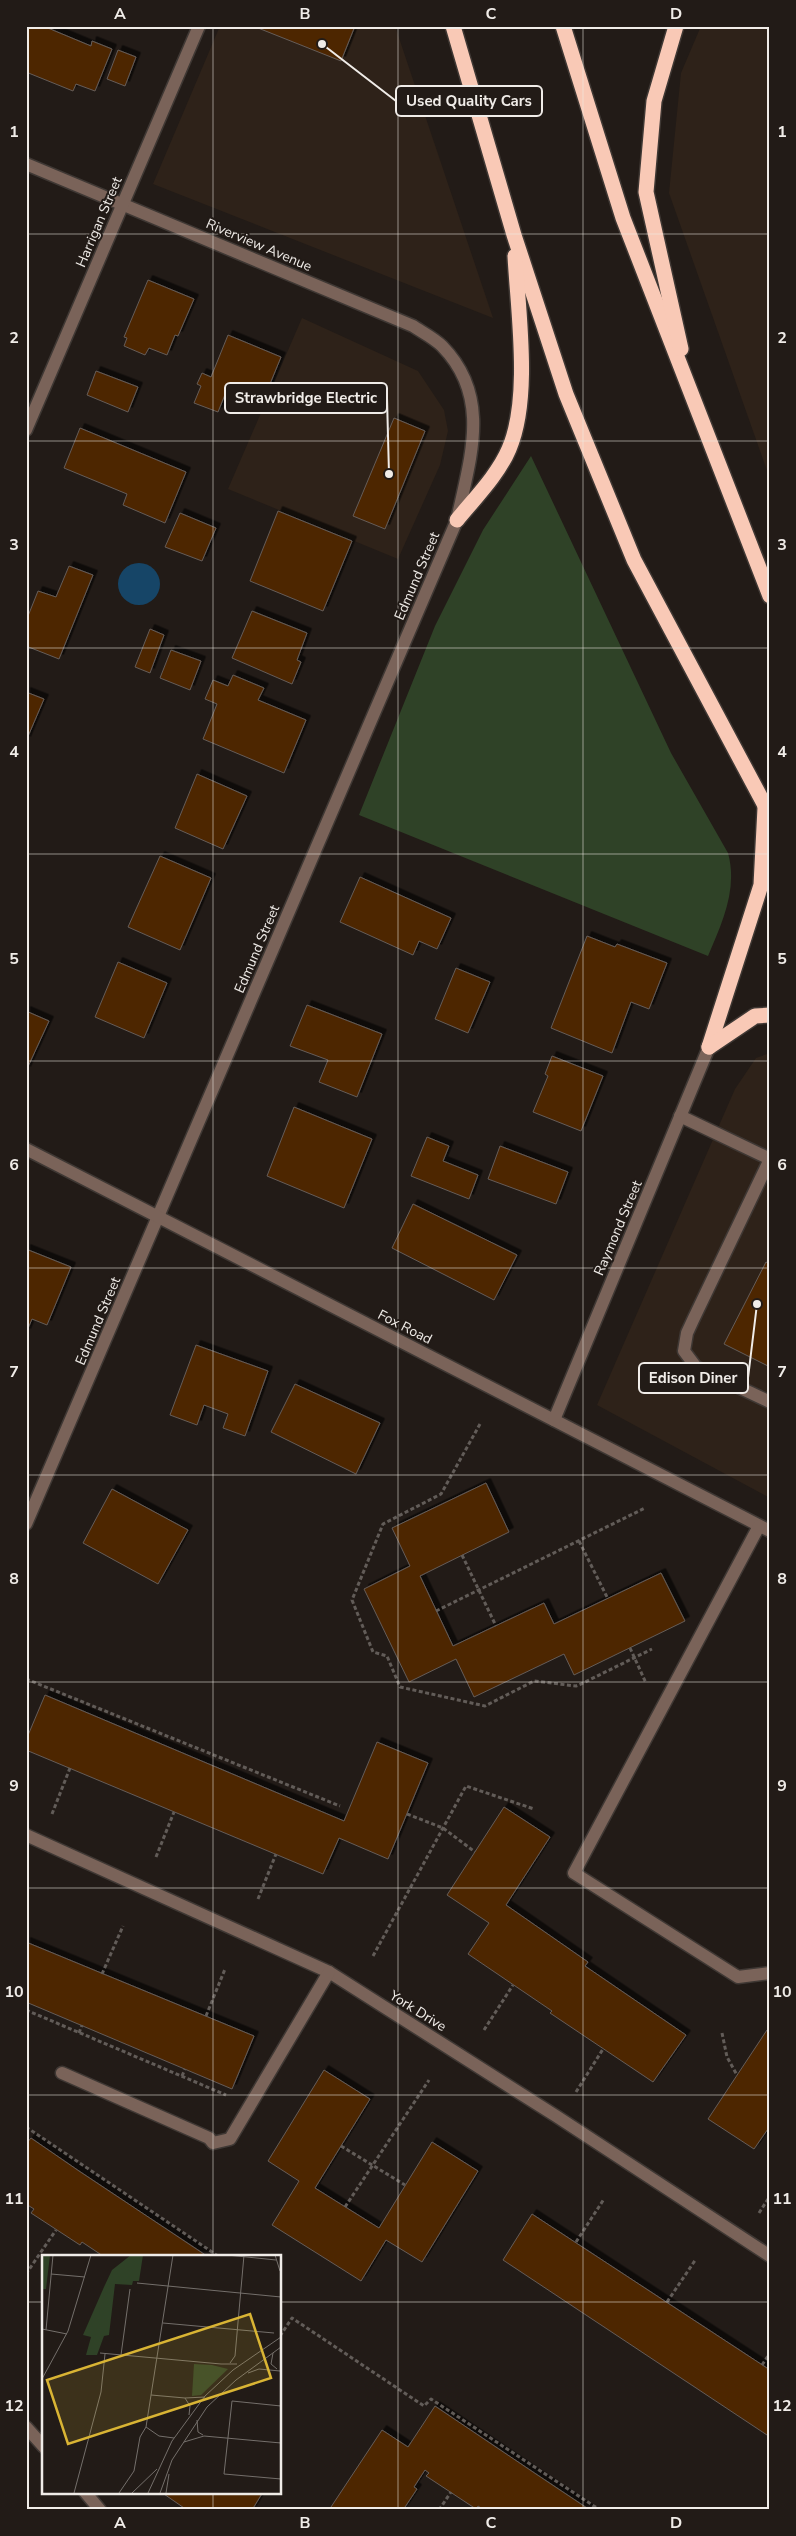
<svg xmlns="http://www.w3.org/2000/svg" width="796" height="2536" font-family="'Nunito Sans',sans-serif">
	<defs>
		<filter id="shadow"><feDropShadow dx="4.5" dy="-4.5" stdDeviation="0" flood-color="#0009"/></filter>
	</defs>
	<rect width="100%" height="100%" fill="#221b17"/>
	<g fill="#2e2219">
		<path d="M220,26H395L493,318L153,184Z"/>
		<path d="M701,26H770V479L669,193L681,73Z"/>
		<path d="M302,318L418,371L444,410L448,431L440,465L398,559L228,489Z"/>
		<path d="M770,1053V1498L597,1405L735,1089L756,1058Z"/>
	</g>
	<path fill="#2f4227" d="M531,456L671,753L728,853C738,889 722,923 708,956L359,815L435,626L483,530Z"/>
	<circle fill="#164567" cx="139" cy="584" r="21"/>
	<g fill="#4e2502" stroke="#655d58" filter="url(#shadow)">
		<path d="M28,26H43L91,46L92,41L112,49L95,91L76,84L73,91L26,72Z"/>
		<path d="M253,26H355L341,61Z"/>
		<path d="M118,50L136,57L125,86L107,79Z"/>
		<path d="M148,280L194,299L178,336L175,335L167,355L149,348L145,355L124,346L127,338L124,337Z"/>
		<path d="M228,335L281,357L263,401L228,387L218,412L194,403L201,386L197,384L202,373L211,377Z"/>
		<path d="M96,371L138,387L128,412L87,395Z"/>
		<path d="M394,418L425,431L385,529L353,516Z"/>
		<path d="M80,428L186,472L165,523L123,505L127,494L64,468Z"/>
		<path d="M278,511L352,541L323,611L250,581Z"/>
		<path d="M180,513L216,528L202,561L165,547Z"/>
		<path d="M69,566L93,575L59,659L26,646V621L38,591L56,597Z"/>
		<path d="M252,611L307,633L297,660L301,662L292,684L232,658Z"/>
		<path d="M150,629L164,635L150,673L135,667Z"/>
		<path d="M171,650L201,661L190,690L160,678Z"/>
		<path d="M233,675L264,688L258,700L306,720L284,773L203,739L217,704L205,699L213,680L228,686Z"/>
		<path d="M26,692L44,699L26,741Z"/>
		<path d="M197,774L247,796L223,849L175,828Z"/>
		<path d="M160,856L211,878L180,950L128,927Z"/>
		<path d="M360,877L451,918L437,949L419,941L413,955L340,922Z"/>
		<path d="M587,936L615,947L617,944L667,963L649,1009L631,1002L612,1053L551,1028Z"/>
		<path d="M118,962L167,983L144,1038L95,1017Z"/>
		<path d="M456,968L490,982L468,1033L435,1019Z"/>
		<path d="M307,1005L382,1034L357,1097L319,1082L328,1060L290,1046Z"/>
		<path d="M26,1011L49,1021L26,1071Z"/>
		<path d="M552,1056L603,1076L581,1131L533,1112L548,1076L545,1074Z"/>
		<path d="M294,1107L372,1139L344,1208L267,1176Z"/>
		<path d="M427,1137L449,1146L443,1161L478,1175L469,1199L411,1176Z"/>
		<path d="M500,1146L568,1172L556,1204L488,1179Z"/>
		<path d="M413,1204L517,1255L494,1300L392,1248Z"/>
		<path d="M26,1249L71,1267L47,1325L32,1319L26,1333Z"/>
		<path d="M766,1262L770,1264V1367L724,1344Z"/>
		<path d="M196,1345L268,1371L245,1436L223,1428L228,1414L204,1405L197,1425L170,1415Z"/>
		<path d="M295,1384L380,1423L356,1474L271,1432Z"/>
		<path d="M486,1483L509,1532L420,1576L453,1646L544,1603L554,1624L661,1573L685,1621L574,1675L564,1654L474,1697L456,1659L409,1682L364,1589L410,1566L392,1528Z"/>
		<path d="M112,1489L188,1530L158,1584L83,1543Z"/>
		<path d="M45,1695L344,1821L377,1742L428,1763L388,1859L339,1838L323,1874L26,1750V1740Z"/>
		<path d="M504,1807L550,1837L506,1905L588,1962L585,1966L686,2035L653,2082L550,2013L552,2011L468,1954L489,1923L447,1895Z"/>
		<path d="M26,1942L254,2036L232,2089L26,2002Z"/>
		<path d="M767,2030L770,2032V2126L754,2149L708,2119Z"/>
		<path d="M324,2070L370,2099L315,2188L379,2228L432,2142L478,2171L422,2262L386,2240L361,2281L272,2225L299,2181L268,2161Z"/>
		<path d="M31,2138L79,2171L207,2256H103L82,2242L80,2245L31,2213L34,2209L26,2204V2144Z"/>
		<path d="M532,2214L770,2370V2437L503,2260Z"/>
		<path d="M435,2406L536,2474L590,2510H484L478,2506L476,2509L426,2476L429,2473L425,2470L414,2487L417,2489L403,2510H329L382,2430L408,2447Z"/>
		<path d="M161,2492H263L252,2510H187Z"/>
	</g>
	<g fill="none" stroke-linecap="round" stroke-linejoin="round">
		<g stroke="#3f3834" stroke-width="15">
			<g id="minor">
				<path d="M26,164L413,326C422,332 434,338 442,346C492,397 470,458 457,520L26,1524"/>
				<path d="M26,430L199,26"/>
				<path d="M680,1116L770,1159"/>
				<path d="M26,1149L770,1531"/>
				<path d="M770,1159L693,1320L687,1333L684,1351L696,1367L770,1402"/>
				<path d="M554,1420L709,1047"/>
				<path d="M759,1526L574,1873L738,1977L770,1973"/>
				<path d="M26,1835L329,1972L556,2116L770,2256"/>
				<path d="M62,2073L209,2138L213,2143L230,2139L329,1972"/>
				<path d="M26,2427L44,2447"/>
				<path d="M85,2492L100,2510"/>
			</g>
		</g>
		<g stroke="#3f3834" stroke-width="18">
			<g id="highway">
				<path d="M453,26L514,235L566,394L634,560L770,815"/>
				<path d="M563,26L623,218L770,596"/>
				<path d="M676,26L654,101L646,192L681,349"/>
				<path d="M457,520C475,498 498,475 509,449C531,398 518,312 515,256"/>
				<path d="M709,1047L761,885L765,808"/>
				<path d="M709,1047L755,1016L770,1015"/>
			</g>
		</g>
		<g stroke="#625c58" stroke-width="3" stroke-dasharray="4 2.5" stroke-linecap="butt">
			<path d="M480,1424L441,1494L383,1524L352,1600L373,1652L387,1656L400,1687L485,1706L534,1681L576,1686L581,1684L652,1649"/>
			<path d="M579,1541L608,1599"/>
			<path d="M462,1555L496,1626"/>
			<path d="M436,1611L645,1508"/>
			<path d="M630,1648L646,1683"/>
			<path d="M26,1679L340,1806"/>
			<path d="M52,1814L70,1768"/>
			<path d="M407,1814L443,1828L475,1852"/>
			<path d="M156,1857L174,1812"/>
			<path d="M258,1899L276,1854"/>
			<path d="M373,1956L466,1786L534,1809"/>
			<path d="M102,1974L123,1926"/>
			<path d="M26,2010L226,2095"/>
			<path d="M206,2016L225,1969"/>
			<path d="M484,2030L513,1985"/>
			<path d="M79,2033L82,2025"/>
			<path d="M722,2033L727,2057L737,2075"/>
			<path d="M182,2076L185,2069"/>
			<path d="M576,2092L603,2049"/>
			<path d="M26,2127L218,2256"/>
			<path d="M341,2146L405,2185"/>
			<path d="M345,2207L429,2080"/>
			<path d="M759,2213L770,2196"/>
			<path d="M576,2242L604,2199"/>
			<path d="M26,2274L56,2230"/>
			<path d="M667,2302L696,2259"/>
			<path d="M280,2336L292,2318L424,2406L431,2399L600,2510"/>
			<path d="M762,2365L770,2353"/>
			<path d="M183,2510L184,2508"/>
			<path d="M439,2510L451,2492"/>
		</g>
		<use href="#minor" stroke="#7a6359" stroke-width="12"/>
		<use href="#highway" stroke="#f9c9b6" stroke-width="15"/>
	</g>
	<path fill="none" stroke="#f0ece8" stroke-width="1" stroke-opacity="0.55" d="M213,26V2256M398,26V2510M583,26V2510M26,234H770M26,441H770M26,648H770M26,854H770M26,1061H770M26,1268H770M26,1475H770M26,1682H770M26,1888H770M26,2095H770M26,2302H44M280,2302H770M213,2492V2510"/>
	<g text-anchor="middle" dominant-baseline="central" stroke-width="4" stroke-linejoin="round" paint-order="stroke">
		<g font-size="14" fill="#f0ece8" stroke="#221b17">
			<text transform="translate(99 222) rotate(-67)">Harrigan Street</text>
			<text transform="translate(259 245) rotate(23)">Riverview Avenue</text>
			<text transform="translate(417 576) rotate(-67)">Edmund Street</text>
			<text transform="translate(257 949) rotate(-67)">Edmund Street</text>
			<text transform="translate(618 1228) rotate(-67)">Raymond Street</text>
			<text transform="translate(98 1321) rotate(-67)">Edmund Street</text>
			<text transform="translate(405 1327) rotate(27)">Fox Road</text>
			<text transform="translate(418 2011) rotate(32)">York Drive</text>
		</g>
	</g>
	<g transform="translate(42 2255)">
		<rect width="239" height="239" fill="#221b17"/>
		<path d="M0,0H8L4,34H0ZM89,0H101L97,26H91L90,30L73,29L67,80L62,81L55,100H44L49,82L41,80L62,32L70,15ZM152,109L170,110L186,114L159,140L150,141Z" fill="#2f4227"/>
		<path fill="none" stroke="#746f6b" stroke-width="1" d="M185,0L234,5M233,0L238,16M9,19L43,22M95,28L239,42M121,68L232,78M0,74L25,79M4,75L11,0M58,98L179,109M231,98L229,109L235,114M79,100L88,34M188,108L193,101L202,0M179,109H195M206,118L217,114L238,116M0,124L26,76L49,0M109,140L143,143M143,143L148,151L147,160M143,143L163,142M239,151L190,146L182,219L239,224M155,165L156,177L161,180M104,172L117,181L132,183M162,181L239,188M142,187L162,181M32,238L59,137L63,99M77,238L92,216L98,182L104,172L131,0M90,238L115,214M106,238L130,186L163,141L191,115L239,82M118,238L130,205L165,152L194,125L239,92M124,238L127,219"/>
		<path fill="#d9b434" fill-opacity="0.15" stroke="#d9b434" stroke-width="2.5" d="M208,59L229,123L26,189L5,125Z"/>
		<rect width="239" height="239" fill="none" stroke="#f0ece8" stroke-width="2.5"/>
	</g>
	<path fill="none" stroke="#f0ece8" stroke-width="2" d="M322 44L396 101M389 474L387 398M757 1304L748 1378"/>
	<g fill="#f0ece8" stroke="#221b17" stroke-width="2">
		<circle cx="322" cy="44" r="5"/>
		<circle cx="389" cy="474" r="5"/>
		<circle cx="757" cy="1304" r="5"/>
	</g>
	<g fill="#221b17" stroke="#f0ece8" stroke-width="2">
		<rect x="396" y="86" width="146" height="30" rx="5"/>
		<rect x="225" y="383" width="162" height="30" rx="5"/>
		<rect x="639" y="1363" width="109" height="30" rx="5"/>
	</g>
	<g font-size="15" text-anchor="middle" font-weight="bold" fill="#f0ece8">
		<text x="469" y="106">Used Quality Cars</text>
		<text x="306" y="403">Strawbridge Electric</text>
		<text x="693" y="1383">Edison Diner</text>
	</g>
	<rect width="796" height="2536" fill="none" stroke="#221b17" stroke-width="55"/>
	<rect x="28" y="28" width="740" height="2480" fill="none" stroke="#f0ece8" stroke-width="2"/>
	<g font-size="16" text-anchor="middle" font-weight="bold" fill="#f0ece8">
		<text x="120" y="19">A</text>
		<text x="305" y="19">B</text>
		<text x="491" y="19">C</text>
		<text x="676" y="19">D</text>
		<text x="14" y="137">1</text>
		<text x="782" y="137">1</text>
		<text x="14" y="343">2</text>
		<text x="782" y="343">2</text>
		<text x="14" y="550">3</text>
		<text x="782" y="550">3</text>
		<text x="14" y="757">4</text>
		<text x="782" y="757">4</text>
		<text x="14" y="964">5</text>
		<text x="782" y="964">5</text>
		<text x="14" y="1170">6</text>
		<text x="782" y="1170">6</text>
		<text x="14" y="1377">7</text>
		<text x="782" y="1377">7</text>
		<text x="14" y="1584">8</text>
		<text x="782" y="1584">8</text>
		<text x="14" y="1791">9</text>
		<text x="782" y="1791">9</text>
		<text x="14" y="1997">10</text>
		<text x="782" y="1997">10</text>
		<text x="14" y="2204">11</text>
		<text x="782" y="2204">11</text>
		<text x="14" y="2411">12</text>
		<text x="782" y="2411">12</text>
		<text x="120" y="2528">A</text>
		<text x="305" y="2528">B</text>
		<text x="491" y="2528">C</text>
		<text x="676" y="2528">D</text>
	</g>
</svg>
